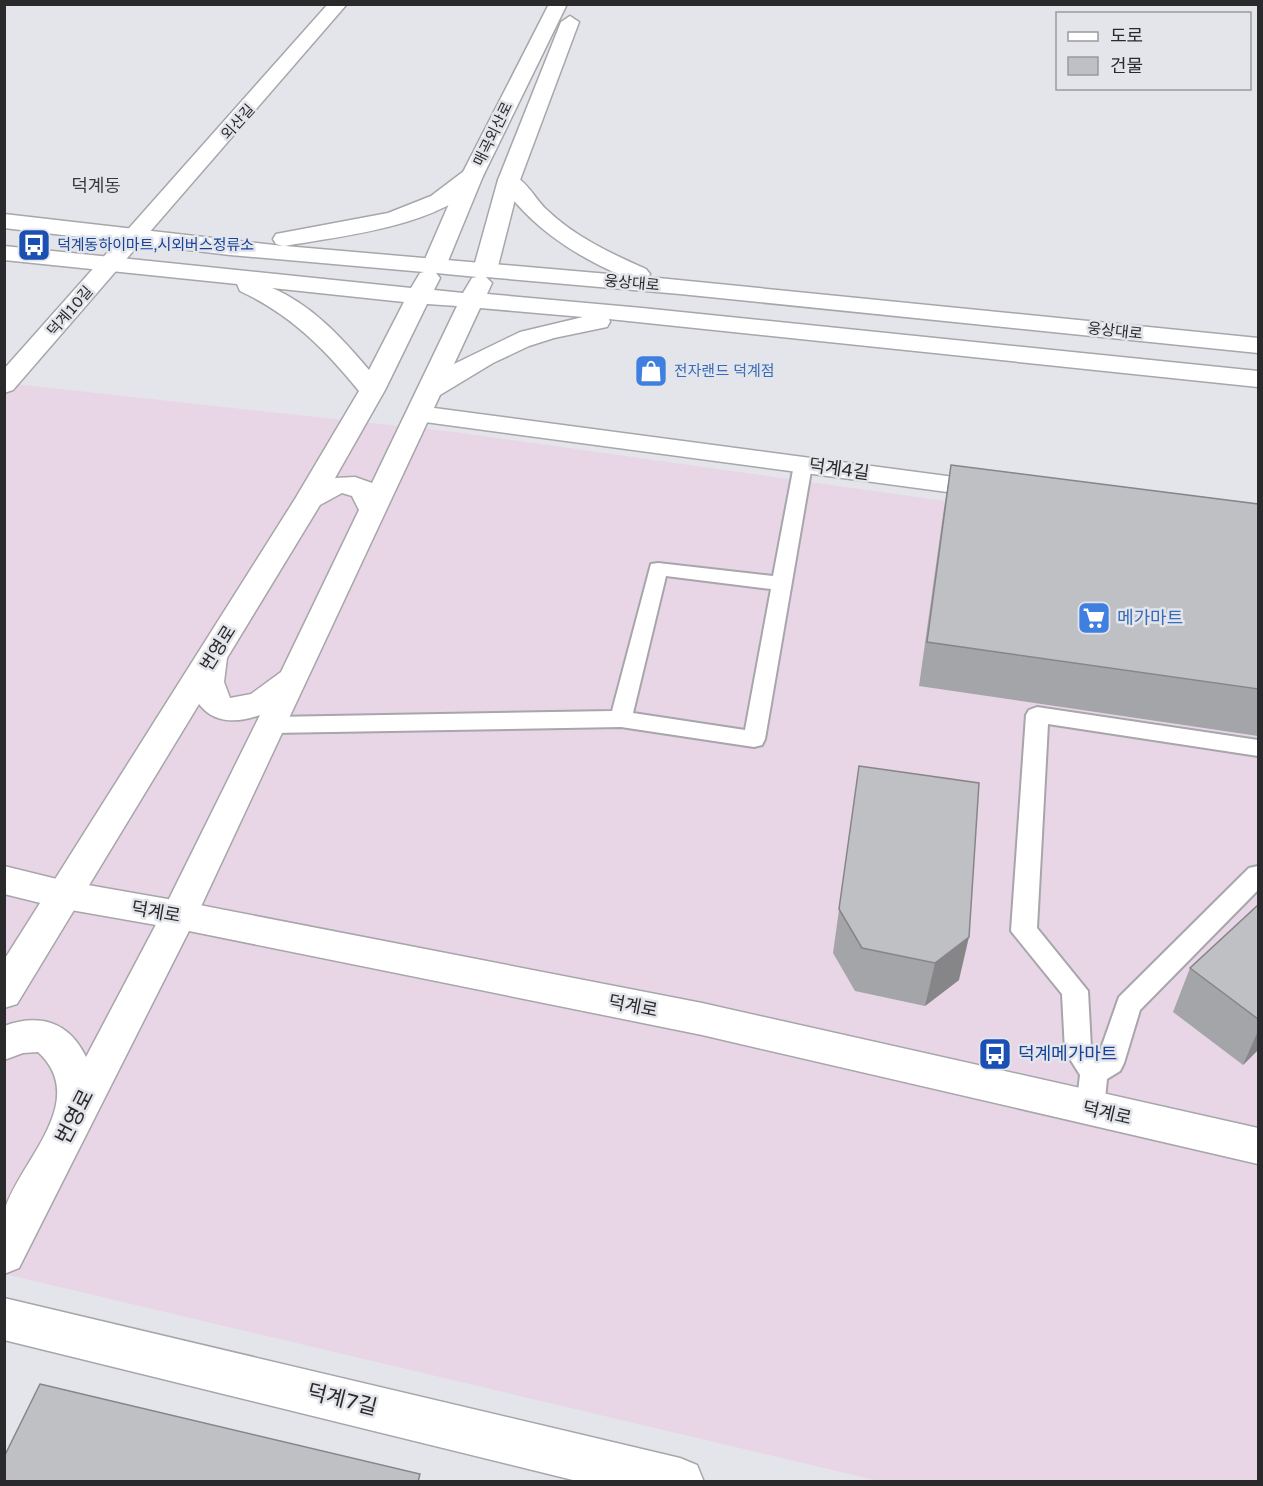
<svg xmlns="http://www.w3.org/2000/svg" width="1263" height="1486" font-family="'Varela Round','Noto Sans KR',sans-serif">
	<rect width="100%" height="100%" fill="#e4e5ea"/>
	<path fill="#e8d5e5" d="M5,383L454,432L1258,545V1481H879L5,1274Z"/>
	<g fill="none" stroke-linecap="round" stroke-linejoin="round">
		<g stroke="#a6a6ab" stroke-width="4">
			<g id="service">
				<path d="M803,459L812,465L765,739L762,745L754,747L621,727L272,733L264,731L261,725L264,719L272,717L612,711L651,564L658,563L773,576L794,465ZM666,576L771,589L745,730L633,713Z"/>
				<path d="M1037,707L1258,740V756L1048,724L1037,928L1088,991L1091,1048L1098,1057L1119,997L1249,868L1258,866V890L1140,1010L1124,1063L1120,1071L1107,1079L1104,1109L1100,1117L1090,1121L1080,1117L1076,1109L1080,1075L1065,1051L1062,994L1011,931L1026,715L1029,710Z"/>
			</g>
		</g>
		<g stroke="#a6a6ab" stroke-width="3">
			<g id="minor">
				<path d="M328,4H347L13,390L4,393V369Z"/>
				<path d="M419,406L992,482L1002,484L1006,490L1002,496L992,498L410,420L406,414L410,408Z"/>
				<path d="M4,1298L680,1458L697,1465L704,1482H581L4,1340Z"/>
			</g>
		</g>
		<g stroke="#a6a6ab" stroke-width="3">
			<g id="tertiary">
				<path d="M549,4H567L483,176L446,266L442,271H426L422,266L461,176Z"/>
				<path d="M570,16L579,22L520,180L497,270L493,275H477L473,270L498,180L561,22Z"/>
				<path d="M4,866L65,881L179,901L702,1003L1258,1128V1164L702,1035L179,929L65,909L4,894Z"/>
			</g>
		</g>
		<g stroke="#a6a6ab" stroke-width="3">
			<path id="secondary" d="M472,169L480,171L483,176C449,226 340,236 285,246L620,275C570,253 529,225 498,180L501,175C522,170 533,197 546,209C575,237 610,253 646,269L650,274L648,277L1258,338V353L680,294L486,277L492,283L487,294L642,308L1258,371V387L609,319L610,322L607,327L554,338L529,346L493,363L440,395L197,915L19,1268L4,1274C4,1256 0,1225 5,1209C19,1162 91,1101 38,1052L23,1053L4,1060V1026C40,1013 69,1022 86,1057L161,915L260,715C238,723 214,724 199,704L17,1004L4,1008V960L295,499L359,391C324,348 290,314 240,291L237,284L4,260V246L411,288L420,273L424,272L230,255L4,228V214L283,246L276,244L273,239L276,234L388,213L431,196L464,171ZM436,273L477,277L472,278L463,293L434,290L440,278ZM272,288L404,302L369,370C342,338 312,305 272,288ZM427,304L457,306L372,483L355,477L335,478L385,390ZM480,308L583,317L520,332L454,364ZM342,493L352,496L359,510L281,672L251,694L230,698L224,682L227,658L320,505Z"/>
		</g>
		<use href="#service" fill="#fff" fill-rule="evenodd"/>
		<use href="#minor" fill="#fff" fill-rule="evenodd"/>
		<use href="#tertiary" fill="#fff" fill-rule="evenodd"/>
		<use href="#secondary" fill="#fff" fill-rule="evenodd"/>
	</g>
	<g fill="#a4a5a9">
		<path d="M951,465L1258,504V736L919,686L944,508Z"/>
		<path d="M859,766L959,980L925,1006L855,991L833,953Z"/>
		<path d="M1258,905V1050L1243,1065L1173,1012L1190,968Z"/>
	</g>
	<g fill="#868689">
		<path d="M969,937L959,980L925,1006L935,963Z"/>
		<path d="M1258,1031V1050L1243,1065Z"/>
	</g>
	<g fill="#bfc0c4" stroke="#868689" stroke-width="1.5">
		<path d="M951,465L1258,504V689L927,642Z"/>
		<path d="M859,766L979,783L969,937L935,963L862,948L839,909Z"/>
		<path d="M1258,905V1019L1190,968Z"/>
		<path d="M40,1384L420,1474L418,1482H4V1457Z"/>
	</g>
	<defs>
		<g id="bus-square" transform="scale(1.725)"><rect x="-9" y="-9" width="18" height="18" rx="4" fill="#1a4fb4" stroke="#e4e5ea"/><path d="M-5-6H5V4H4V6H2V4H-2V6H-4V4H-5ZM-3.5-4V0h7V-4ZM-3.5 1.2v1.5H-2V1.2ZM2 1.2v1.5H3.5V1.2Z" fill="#fff"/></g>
		<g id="shop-square" transform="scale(1.725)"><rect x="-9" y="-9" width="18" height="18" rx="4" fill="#3f7fe0" stroke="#e4e5ea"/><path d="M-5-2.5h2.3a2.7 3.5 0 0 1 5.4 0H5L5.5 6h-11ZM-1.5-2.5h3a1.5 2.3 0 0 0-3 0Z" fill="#fff"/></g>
		<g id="supermarket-square" transform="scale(1.725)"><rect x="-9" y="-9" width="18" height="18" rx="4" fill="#3f7fe0" stroke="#e4e5ea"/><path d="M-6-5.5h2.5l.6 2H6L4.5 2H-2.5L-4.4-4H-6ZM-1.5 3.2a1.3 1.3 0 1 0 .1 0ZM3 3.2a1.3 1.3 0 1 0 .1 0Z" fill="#fff"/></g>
	</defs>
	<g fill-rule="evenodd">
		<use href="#bus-square" x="34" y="245"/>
		<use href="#shop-square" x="651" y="371"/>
		<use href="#supermarket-square" x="1094" y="618"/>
		<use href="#bus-square" x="995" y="1054"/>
	</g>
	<g text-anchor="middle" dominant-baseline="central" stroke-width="5" stroke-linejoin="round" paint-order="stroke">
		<g font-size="15" fill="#2a2a2c" stroke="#e4e5ea">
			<text transform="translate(238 122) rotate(-48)">외산길</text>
			<text transform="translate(493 134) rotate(-64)">매곡외산로</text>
			<text transform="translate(632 283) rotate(5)">웅상대로</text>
			<text transform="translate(70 311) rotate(-49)">덕계10길</text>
			<text transform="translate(1115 331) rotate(6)">웅상대로</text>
		</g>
		<g font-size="15" fill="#164399" stroke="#e4e5ea" text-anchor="start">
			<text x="57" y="245">덕계동하이마트,시외버스정류소</text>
		</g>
		<g font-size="15" fill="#366cbe" stroke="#e4e5ea" text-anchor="start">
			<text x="674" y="371">전자랜드 덕계점</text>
		</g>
		<g font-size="18" fill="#3a3a3e" stroke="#e4e5ea">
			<text x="96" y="186">덕계동</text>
		</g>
		<g font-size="18" fill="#2a2a2c" stroke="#e4e5ea">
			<text transform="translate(839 469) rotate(8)">덕계4길</text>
			<text transform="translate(218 648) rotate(-58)">번영로</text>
			<text transform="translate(156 912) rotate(10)">덕계로</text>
			<text transform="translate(633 1006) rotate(11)">덕계로</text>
			<text transform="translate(1107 1113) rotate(13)">덕계로</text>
		</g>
		<g font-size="18" fill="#366cbe" stroke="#e4e5ea" text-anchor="start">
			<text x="1117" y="618">메가마트</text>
		</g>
		<g font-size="18" fill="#164399" stroke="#e4e5ea" text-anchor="start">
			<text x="1018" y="1054">덕계메가마트</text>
		</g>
		<g font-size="21" fill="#2a2a2c" stroke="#e4e5ea">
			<text transform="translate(75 1117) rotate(-63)">번영로</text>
			<text transform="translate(342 1400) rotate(14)">덕계7길</text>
		</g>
	</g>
	<rect width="1263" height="1486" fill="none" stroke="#2a2a2c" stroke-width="12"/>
	<rect x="1056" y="12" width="195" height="78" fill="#e4e5ea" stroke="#9a9a9e" stroke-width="1.5"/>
	<rect x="1068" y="32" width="30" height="9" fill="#ffffff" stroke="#9a9a9e" stroke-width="1.5"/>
	<text x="1110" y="42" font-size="18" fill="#2a2a2c">도로</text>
	<rect x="1068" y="57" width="30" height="18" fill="#bfc0c4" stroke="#9a9a9e" stroke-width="1.5"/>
	<text x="1110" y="72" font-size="18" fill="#2a2a2c">건물</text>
</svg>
